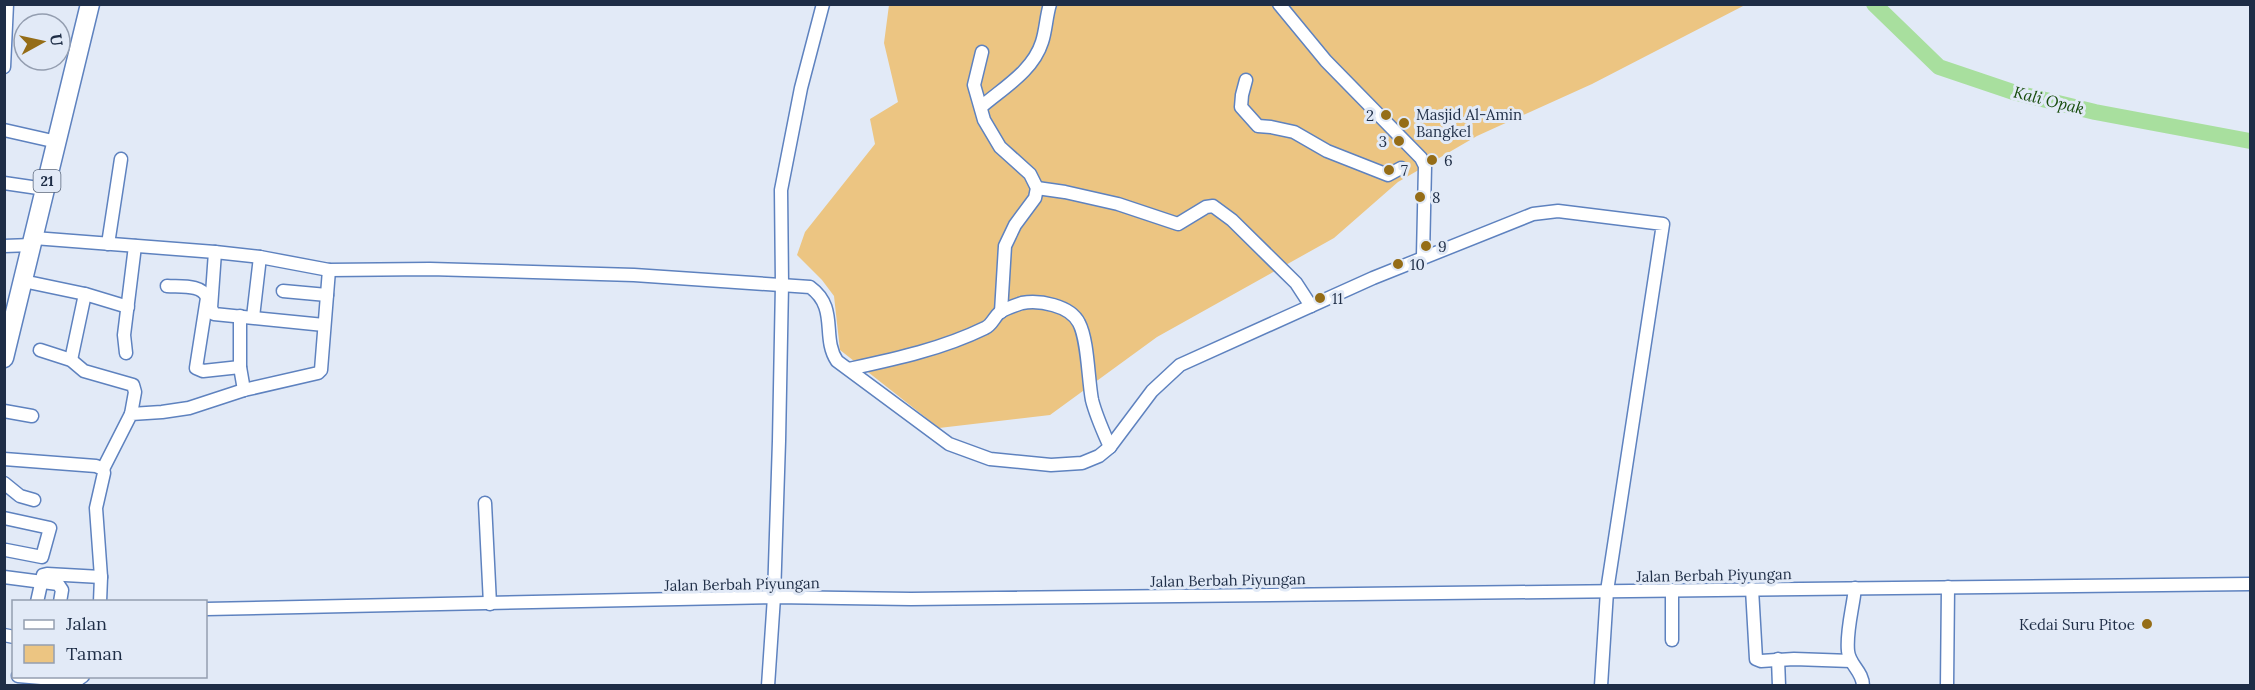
<svg xmlns="http://www.w3.org/2000/svg" width="2255" height="690" font-family="Lora,serif">
	<rect width="100%" height="100%" fill="#e2eaf7"/>
	<path fill="#ecc582" d="M889,5H1745L1592,84L1477,136L1398,182L1334,238L1157,337L1050,415L939,428L840,350L834,296L822,280L797,255L805,232L875,144L870,119L898,102L884,43Z"/>
	<g fill="none" stroke-linecap="round" stroke-linejoin="round">
		<path stroke="#a8df9e" stroke-width="16" d="M1874,4L1939,67L2013,92L2095,112L2250,141"/>
		<g stroke="#5e82bf" stroke-width="15">
			<g id="minor">
				<path d="M1279,4L1326,61L1421,158L1425,166L1423,256"/>
				<path d="M982,52L974,85L984,120L1000,147L1030,174L1037,188L1035,198L1015,225L1005,246L1001,312"/>
				<path d="M4,67L7,4"/>
				<path d="M1246,80L1242,95L1241,107L1258,126L1271,127L1294,132L1327,151L1388,175L1401,168"/>
				<path d="M981,107C1003,88 1033,71 1042,42C1046,30 1046,17 1050,4"/>
				<path d="M4,130L57,142"/>
				<path d="M4,183L45,189"/>
				<path d="M1037,188L1065,192L1118,204L1178,224L1206,207L1213,206L1232,220L1296,283L1311,306"/>
				<path d="M34,238L215,252L260,257L329,270L430,269L634,275L810,287C839,308 821,337 837,361L949,444L990,459L1051,465L1082,463L1099,456L1110,447L1152,391L1180,365L1373,278L1533,214L1558,211L1663,224L1607,591L1601,686"/>
				<path d="M108,244L121,159"/>
				<path d="M4,246L32,245"/>
				<path d="M215,252L211,308L214,314L324,325"/>
				<path d="M23,281L85,294L128,307"/>
				<path d="M167,286C180,287 203,284 207,298L196,368L203,371L240,367"/>
				<path d="M283,291L327,295"/>
				<path d="M240,316V367L244,390"/>
				<path d="M253,317L260,257"/>
				<path d="M40,350L71,360L84,371L133,385L135,392L131,414"/>
				<path d="M126,353L124,335L135,246"/>
				<path d="M71,360L85,294"/>
				<path d="M849,369C895,359 942,349 985,328C992,325 994,317 1000,312C1005,309 1016,305 1022,303C1039,300 1070,305 1079,323C1088,340 1088,379 1092,400C1096,416 1103,431 1110,447"/>
				<path d="M4,411L32,416"/>
				<path d="M4,459L96,466L103,469L104,473L96,508L101,577L100,602"/>
				<path d="M103,469L131,414L162,412L189,408L244,390L318,373L321,370L329,270"/>
				<path d="M4,483L20,496L34,500"/>
				<path d="M485,503L490,604"/>
				<path d="M4,518L50,528L42,557L6,550"/>
				<path d="M4,577L58,584L62,590L60,602"/>
				<path d="M1855,588C1853,608 1846,631 1848,651C1849,665 1863,671 1863,686"/>
				<path d="M1752,589L1756,659L1761,661L1794,659L1851,661"/>
				<path d="M1672,590V640"/>
				<path d="M37,602L43,575L47,574L101,577"/>
				<path d="M206,609L774,597L911,599L2250,584"/>
				<path d="M4,635L14,637"/>
				<path d="M1778,659L1779,686"/>
				<path d="M18,676L76,681L83,676"/>
				<path d="M768,686L774,597L779,441L782,284L781,190L801,88L823,4"/>
				<path d="M1947,686L1948,587"/>
			</g>
		</g>
		<g stroke="#5e82bf" stroke-width="21">
			<path id="highway" d="M4,358L90,4"/>
		</g>
		<use href="#minor" stroke="#fff" stroke-width="12"/>
		<use href="#highway" stroke="#fff" stroke-width="18"/>
	</g>
	<g fill="#956d17" stroke="#e2eaf7" stroke-width="2">
		<circle cx="1386" cy="115" r="6"/>
		<circle cx="1404" cy="123" r="6"/>
		<circle cx="1399" cy="141" r="6"/>
		<circle cx="1432" cy="160" r="6"/>
		<circle cx="1389" cy="170" r="6"/>
		<circle cx="1420" cy="197" r="6"/>
		<circle cx="1426" cy="246" r="6"/>
		<circle cx="1398" cy="264" r="6"/>
		<circle cx="1320" cy="298" r="6"/>
		<circle cx="2147" cy="624" r="6"/>
	</g>
	<g text-anchor="middle" dominant-baseline="central" stroke-width="6" stroke-linejoin="round" paint-order="stroke">
		<rect fill="#e2eaf7" stroke="#59667b" stroke-width="1.5" x="33.5" y="170" width="27" height="22" rx="4.5"/>
		<g font-size="14" font-weight="bold" fill="#1e2d46">
			<text x="47" y="181">21</text>
		</g>
		<g font-size="15" fill="#1e2d46" stroke="#e2eaf7" text-anchor="start">
			<text x="1416" y="114">Masjid Al-Amin<tspan x="1416" dy="17">Bangkel</tspan></text>
			<text x="1374" y="115" text-anchor="end">2</text>
			<text x="1387" y="141" text-anchor="end">3</text>
			<text x="1444" y="160">6</text>
			<text x="1401" y="170">7</text>
			<text x="1432" y="197">8</text>
			<text x="1438" y="246">9</text>
			<text x="1410" y="264">10</text>
			<text x="1332" y="298">11</text>
			<text x="2135" y="624" text-anchor="end">Kedai Suru Pitoe</text>
		</g>
		<g font-size="15" fill="#1e2d46" stroke="#e2eaf7">
			<text transform="translate(1714 575) rotate(-1)">Jalan Berbah Piyungan</text>
			<text transform="translate(1228 580) rotate(-1)">Jalan Berbah Piyungan</text>
			<text transform="translate(742 584) rotate(-1)">Jalan Berbah Piyungan</text>
		</g>
		<g font-size="16" font-style="italic" fill="#164b0b" stroke="#e2eaf7">
			<text transform="translate(2049 100) rotate(14)">Kali Opak</text>
		</g>
	</g>
	<rect width="2255" height="690" fill="none" stroke="#1e2d46" stroke-width="12"/>
	<rect x="12" y="600" width="195" height="78" fill="#e2eaf7" stroke="#949eb0" stroke-width="1.5"/>
	<rect x="24" y="620" width="30" height="9" fill="#ffffff" stroke="#949eb0" stroke-width="1.5"/>
	<text x="66" y="630" font-size="18" fill="#1e2d46">Jalan</text>
	<rect x="24" y="645" width="30" height="18" fill="#ecc582" stroke="#949eb0" stroke-width="1.5"/>
	<text x="66" y="660" font-size="18" fill="#1e2d46">Taman</text>
	<g transform="translate(42 42) rotate(82)"><circle r="28" fill="#e2eaf7" stroke="#949eb0" stroke-width="1.5"/>
	<path d="M0-4.5L10 22L0 15L-10 22Z" fill="#956d17"/>
	<text y="-9" font-size="16" font-weight="bold" text-anchor="middle" fill="#1e2d46">U</text>
	</g>
</svg>
